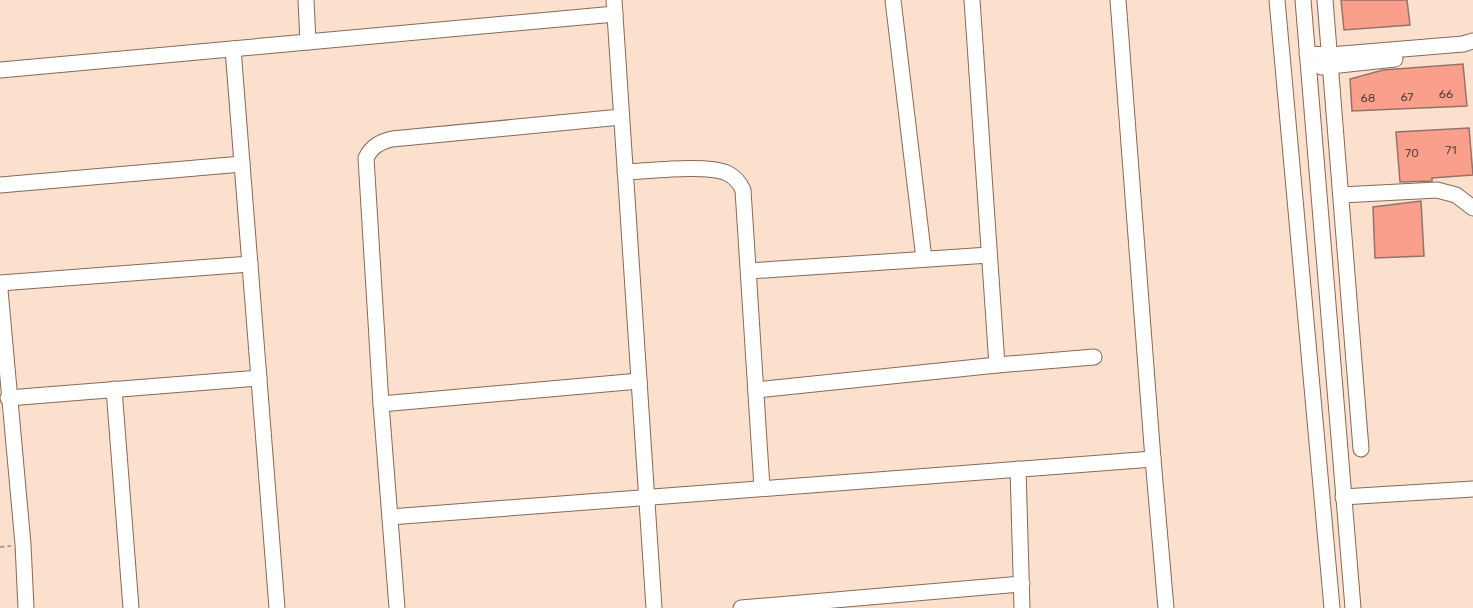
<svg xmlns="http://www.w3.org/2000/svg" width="1473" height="608" font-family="Rubik,sans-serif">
	<rect width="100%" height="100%" fill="#fbe0ce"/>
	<g fill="#f99f8c" stroke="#97726a" stroke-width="1.5">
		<path d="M1341,0H1407L1410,25L1344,30Z"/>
		<path d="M1463,64L1467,106L1352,111L1350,79L1383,70Z"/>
		<path d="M1469,128L1473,175L1432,178V181L1400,182L1396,132Z"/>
		<path d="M1421,201L1424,256L1375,258L1373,207Z"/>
	</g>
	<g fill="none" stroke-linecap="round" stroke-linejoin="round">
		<g stroke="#876956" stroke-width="17">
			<g id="minor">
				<path d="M306,0L308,42"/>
				<path d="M614,0L654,608"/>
				<path d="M893,0L924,259"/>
				<path d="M972,0L997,365"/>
				<path d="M1118,0L1153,459L1166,608"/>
				<path d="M1277,0L1332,608"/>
				<path d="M1303,0L1353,608"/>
				<path d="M1325,0L1361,449"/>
				<path d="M233,49L277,608"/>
				<path d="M1307,54L1330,55L1463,44L1473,41"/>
				<path d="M1321,67L1395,59"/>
				<path d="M0,70L615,14"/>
				<path d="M625,172C650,171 706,164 727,173C735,177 740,183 743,190L762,488"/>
				<path d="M0,185L242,164"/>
				<path d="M1341,195L1437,190L1456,195L1473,208"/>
				<path d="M749,271L989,255"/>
				<path d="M0,283L250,264"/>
				<path d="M0,290L23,544L26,608"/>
				<path d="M114,389L131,608"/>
				<path d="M756,390L997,365L1094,357"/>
				<path d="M8,398L259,378"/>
				<path d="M381,404L639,381"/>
				<path d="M1018,469L1022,608"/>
				<path d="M1343,497L1473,489"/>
				<path d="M390,517L1153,459"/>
				<path d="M397,608L381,404L366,158C372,146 380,142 392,139L621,117"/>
				<path d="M741,608L1022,584"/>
			</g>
		</g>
		<path stroke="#b49e8f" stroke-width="2" stroke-dasharray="4.5 3" stroke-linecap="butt" d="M0,547L11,546"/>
		<use href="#minor" stroke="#fff" stroke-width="15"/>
	</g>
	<g text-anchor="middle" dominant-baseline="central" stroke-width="4.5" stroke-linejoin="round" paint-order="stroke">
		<g font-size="12" fill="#634438">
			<text x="1446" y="94">66</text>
			<text x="1407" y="97">67</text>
			<text x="1368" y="98">68</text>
			<text x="1451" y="150">71</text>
			<text x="1412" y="153">70</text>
		</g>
	</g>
</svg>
